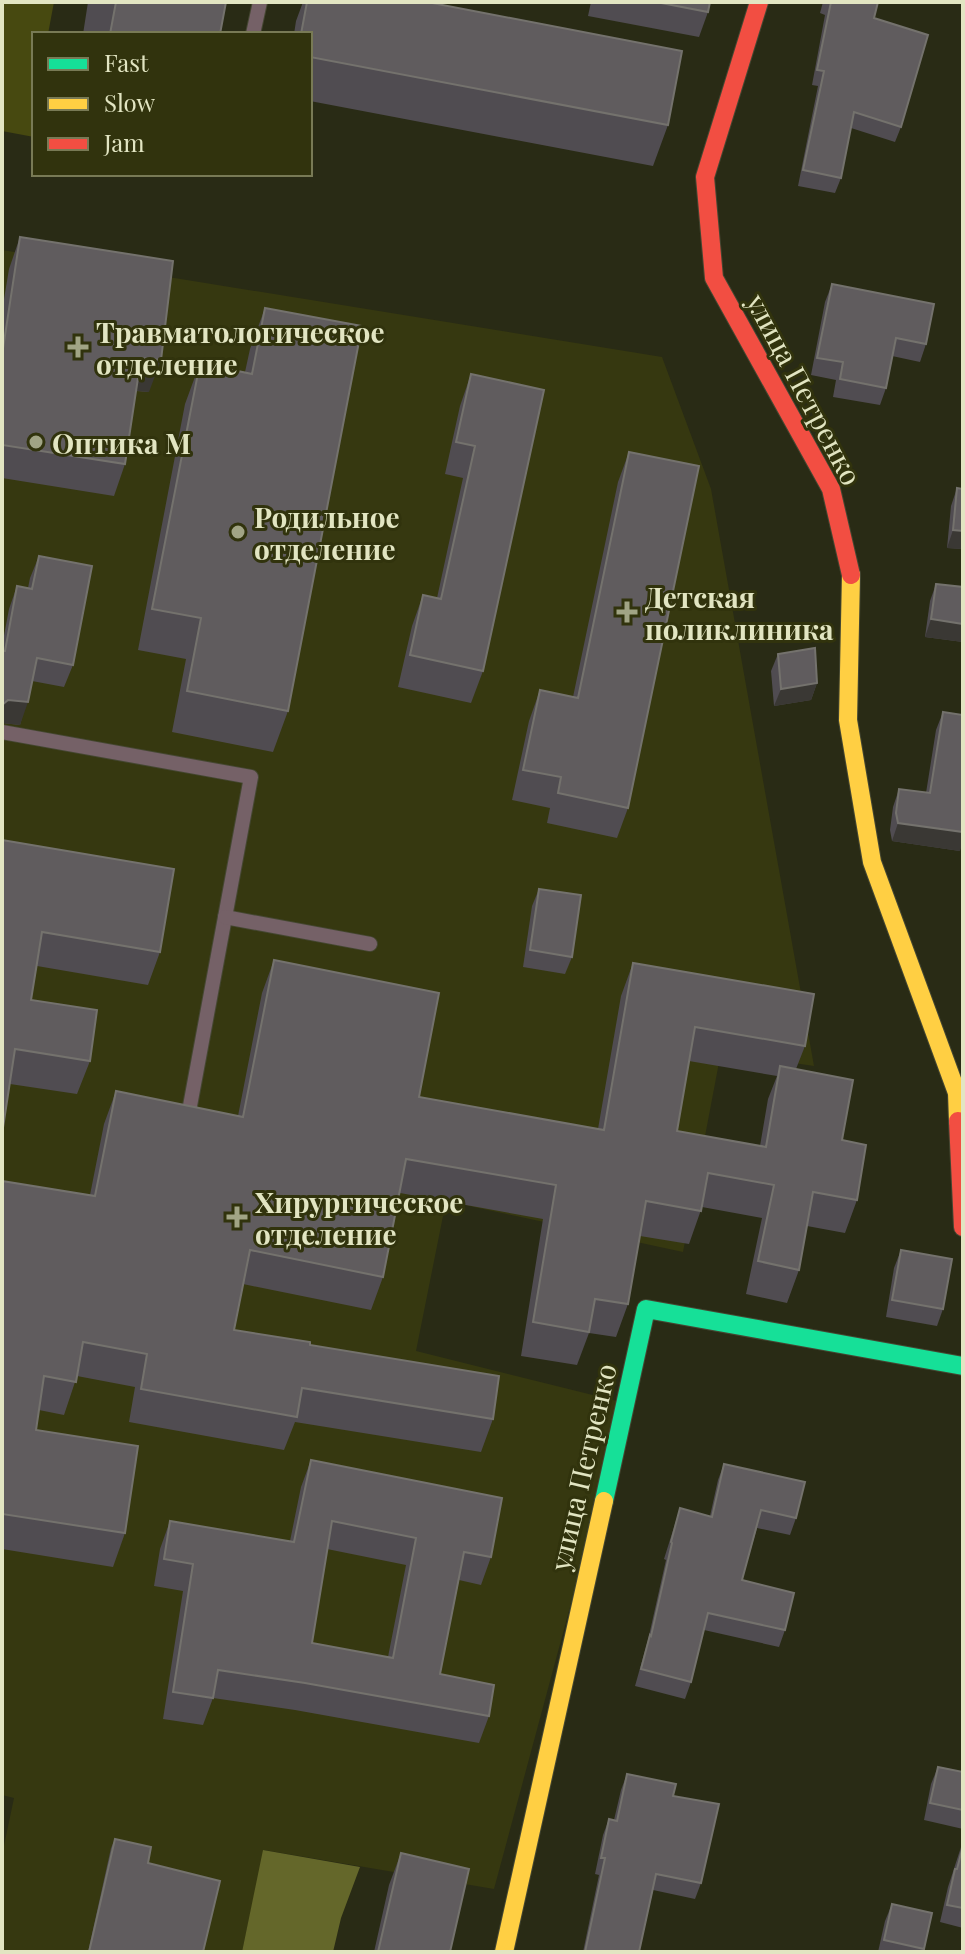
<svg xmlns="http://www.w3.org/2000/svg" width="965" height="1954" font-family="'Playfair Display',serif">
	<rect width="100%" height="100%" fill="#292b15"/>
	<path fill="#363810" d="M2,250L662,357L711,489L814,1066L721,1052L683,1252L446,1201L416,1351L625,1403L494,1889L264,1850L242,1952H2V1855L14,1798L2,1795Z"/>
	<path fill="#474910" d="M2,2H54L48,34H34V137L2,131Z"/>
	<path fill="#64672a" d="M263,1850L360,1867L341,1918L333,1952H242Z"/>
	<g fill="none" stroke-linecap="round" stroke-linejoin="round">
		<g stroke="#454732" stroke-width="16">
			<g id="lane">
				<path d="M253,34L260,2"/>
				<path d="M2,732L251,777L190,1106"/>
				<path d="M225,917L370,944"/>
			</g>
		</g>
		<g stroke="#454732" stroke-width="20">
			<path id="fast" d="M604,1501L646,1309L963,1366"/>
		</g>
		<g stroke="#454732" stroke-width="20">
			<g id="slow">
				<path d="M851,575L848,720L872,862L957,1093L958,1121"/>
				<path d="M504,1952L604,1501"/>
			</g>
		</g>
		<g stroke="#454732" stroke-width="20">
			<g id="jam">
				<path d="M759,2L705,177L714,278L831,489L851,575"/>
				<path d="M958,1121L963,1227"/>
			</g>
		</g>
		<use href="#lane" stroke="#756167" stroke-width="14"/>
		<use href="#fast" stroke="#16e098" stroke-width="18"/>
		<use href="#slow" stroke="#ffcf43" stroke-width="18"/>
		<use href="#jam" stroke="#f24e42" stroke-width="18"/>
	</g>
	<g fill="#504c51" fill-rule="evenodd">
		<path d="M88,2H226L220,34H83Z"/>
		<path d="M303,2H427L668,125L653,166L310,101V34H294L296,21Z"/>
		<path d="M591,2H710L708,12L699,37L588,16Z"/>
		<path d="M823,2H878L874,18L901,127L895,142L851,128L841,178L835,193L798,186L818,86L812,85L825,15L820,13Z"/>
		<path d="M20,237L149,392L136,391L125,464L114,496L2,478V311L9,269Z"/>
		<path d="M832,284L926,344L920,362L892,356L886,388L880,405L833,397L836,380L811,375L825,302Z"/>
		<path d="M265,308L288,711L273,752L172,732L186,659L138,650L185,404L200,363L245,372L250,349Z"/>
		<path d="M471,374L483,671L471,703L398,687L412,626L423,595L437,598L463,478L445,474L460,406Z"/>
		<path d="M629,452L628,808L617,838L547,823L550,808L512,800L529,721L540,690L573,697L618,482Z"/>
		<path d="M957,488L963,489V549L947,548L951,506Z"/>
		<path d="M39,556L73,665L64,687L32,681L20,725L2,723V646L9,609L17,586L28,588L30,578Z"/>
		<path d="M936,584L963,587V642L925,637L930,601Z"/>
		<path d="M778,654L817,683L811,700L774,706L771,671Z"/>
		<path d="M943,712L960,851L892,841L890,830L893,807L899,789L926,793L936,730Z"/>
		<path d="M2,840L160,952L148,985L37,966L31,1000L90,1061L77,1094L10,1084Z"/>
		<path d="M539,889L572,957L565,974L523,967L532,906Z"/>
		<path d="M274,960L419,1097L598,1129L621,996L633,963L805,1046L796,1069L842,1140L857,1200L845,1233L807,1226L799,1270L787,1303L746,1294L762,1218L702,1207L689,1244L640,1236L628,1304L616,1337L589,1333L577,1365L521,1356L543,1219L400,1193L383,1277L371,1310L243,1284L234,1330L310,1345L493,1419L481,1452L295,1422L284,1450L129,1422L135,1387L77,1376L64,1415L39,1410L36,1430L125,1533L113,1567L2,1549V1181L90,1195L104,1124L116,1091L238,1116L262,993ZM689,1061L777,1076L768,1099L760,1146L677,1131Z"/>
		<path d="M901,1250L943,1309L937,1326L886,1317L894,1268Z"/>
		<path d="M311,1460L491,1557L481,1585L459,1580L440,1674L489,1716L479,1743L295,1710L213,1698L203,1725L163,1719L183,1591L154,1586L160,1549L170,1521L290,1541L301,1487ZM327,1549L406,1565L388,1657L312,1643Z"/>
		<path d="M724,1464L796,1518L790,1535L757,1528L742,1580L785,1630L779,1647L704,1630L691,1682L685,1699L635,1686L648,1640L666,1560L664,1559L680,1508L710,1516L718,1480Z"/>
		<path d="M938,1767L963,1772V1829L924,1820L931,1784Z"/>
		<path d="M627,1774L673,1796L701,1883L695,1899L653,1890L639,1952H583L599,1875L595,1874L603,1835L609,1819L614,1820L621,1790Z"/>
		<path d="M115,1839L148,1863L203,1952H88L111,1848Z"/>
		<path d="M963,1841V1928L940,1922L948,1887Z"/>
		<path d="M401,1853L450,1952H374L389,1885Z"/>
		<path d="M892,1904L924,1949L923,1952H878L885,1921Z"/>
	</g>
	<g fill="#3a3834">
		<path d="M141,358L161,360L149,392L130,390Z"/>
		<path d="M953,530L963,531V549L947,548Z"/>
		<path d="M931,619L963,624V642L925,637Z"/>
		<path d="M817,683L811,700L774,706L781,689Z"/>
		<path d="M8,700L28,702L20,725L2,723V705Z"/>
		<path d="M898,823L963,832V843L960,851L892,841Z"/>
	</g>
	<g fill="#605c5e" stroke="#74726d" stroke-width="2" fill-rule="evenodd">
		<path d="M116,2H226L220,34H110Z"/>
		<path d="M307,2H427L682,51L668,125L310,57V34H301Z"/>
		<path d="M656,2H710L708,12Z"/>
		<path d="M831,2H878L874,18L928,35L901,127L854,112L841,178L803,170L824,71L817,70Z"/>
		<path d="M20,237L173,261L161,360L141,358L125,464L2,445V355Z"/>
		<path d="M832,284L934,304L926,344L896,338L886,388L840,379L843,362L817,358Z"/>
		<path d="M265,308L362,326L288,711L187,691L201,618L152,609L200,363L252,374Z"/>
		<path d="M471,374L544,390L483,671L410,655L423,595L441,599L475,446L456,442Z"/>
		<path d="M629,452L699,466L628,808L558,793L561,777L523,770L540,690L578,698Z"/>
		<path d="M957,488L963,489V531L953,530Z"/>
		<path d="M39,556L92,566L73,665L37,658L28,702L8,700L2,705V651H5L17,586L32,589Z"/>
		<path d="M936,584L963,587V624L931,619Z"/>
		<path d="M815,648L817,683L781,689L778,654Z"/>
		<path d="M943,712L963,715V832L898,823L896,813L899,789L930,793Z"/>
		<path d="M2,840L174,869L160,952L42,932L31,1000L97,1010L90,1061L15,1049L2,1134Z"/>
		<path d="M539,889L581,895L572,957L530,950Z"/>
		<path d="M274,960L439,993L419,1097L604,1130L633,963L814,994L805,1046L695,1027L677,1131L766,1147L780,1066L853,1080L842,1140L866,1145L857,1200L813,1192L799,1270L758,1261L774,1185L708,1173L701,1211L646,1201L628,1304L595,1299L589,1332L533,1322L556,1185L406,1159L383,1277L250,1250L234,1330L310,1342V1345L499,1376L493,1419L302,1388L297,1417L141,1389L147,1354L83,1342L76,1382L44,1376L36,1430L138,1446L125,1533L2,1514V1181L95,1196L116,1091L243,1117Z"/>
		<path d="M901,1250L952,1259L943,1309L892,1300Z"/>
		<path d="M311,1460L502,1498L491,1557L464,1552L440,1674L494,1685L489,1716L305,1683L218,1670L213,1698L173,1692L193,1564L164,1559L170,1521L294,1542ZM332,1521L416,1538L393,1658L312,1643Z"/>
		<path d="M724,1464L805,1482L796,1518L761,1510L742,1580L794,1593L785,1630L708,1613L691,1682L641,1669L650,1635L651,1636L672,1543L671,1542L680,1508L712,1517Z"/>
		<path d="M938,1767L963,1772V1810L930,1803Z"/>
		<path d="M627,1774L676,1784L673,1796L719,1804L701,1883L656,1874L639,1952H585L605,1858H601L609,1819L617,1821Z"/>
		<path d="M115,1839L151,1847L148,1863L220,1881L203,1952H89Z"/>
		<path d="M963,1846V1908L947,1905L955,1869H957Z"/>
		<path d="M401,1853L469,1869L450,1952H378Z"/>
		<path d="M892,1904L932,1913L924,1949L884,1940Z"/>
	</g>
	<g fill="#a1a485" stroke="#31330d" stroke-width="3">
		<path d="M74 335h8v8h8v8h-8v8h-8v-8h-8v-8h8z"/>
		<circle cx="36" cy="442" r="8"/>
		<circle cx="238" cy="532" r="8"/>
		<path d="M623 600h8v8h8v8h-8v8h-8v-8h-8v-8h8z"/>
		<path d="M233 1205h8v8h8v8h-8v8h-8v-8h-8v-8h8z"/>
	</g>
	<g text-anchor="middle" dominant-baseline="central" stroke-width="6" stroke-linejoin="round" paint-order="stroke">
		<g font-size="28" font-weight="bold" fill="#e2e5c2" stroke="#31330d" text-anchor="start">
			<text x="96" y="331">Травматологическое<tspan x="96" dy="32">отделение</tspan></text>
			<text x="52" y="442">Оптика М</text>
			<text x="254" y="516">Родильное<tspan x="254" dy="32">отделение</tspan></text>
			<text x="645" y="596">Детская<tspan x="645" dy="32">поликлиника</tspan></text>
			<text x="255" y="1201">Хирургическое<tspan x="255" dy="32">отделение</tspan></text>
		</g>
		<g font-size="28" fill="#e2e5c2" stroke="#31330d">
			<text transform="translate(805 389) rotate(62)">улица Петренко</text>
			<text transform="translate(582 1467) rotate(-77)">улица Петренко</text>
		</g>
	</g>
	<rect width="965" height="1954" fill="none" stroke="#e2e5c2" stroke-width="8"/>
	<rect x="32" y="32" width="280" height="144" fill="#31330d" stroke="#787a55" stroke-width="2"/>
	<rect x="48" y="58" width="40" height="12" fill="#16e098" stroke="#787a55" stroke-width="2"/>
	<text x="104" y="72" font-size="24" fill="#e2e5c2">Fast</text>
	<rect x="48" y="98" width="40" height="12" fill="#ffcf43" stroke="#787a55" stroke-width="2"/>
	<text x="104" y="112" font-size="24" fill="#e2e5c2">Slow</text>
	<rect x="48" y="138" width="40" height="12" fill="#f24e42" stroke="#787a55" stroke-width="2"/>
	<text x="104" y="152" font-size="24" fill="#e2e5c2">Jam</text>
</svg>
